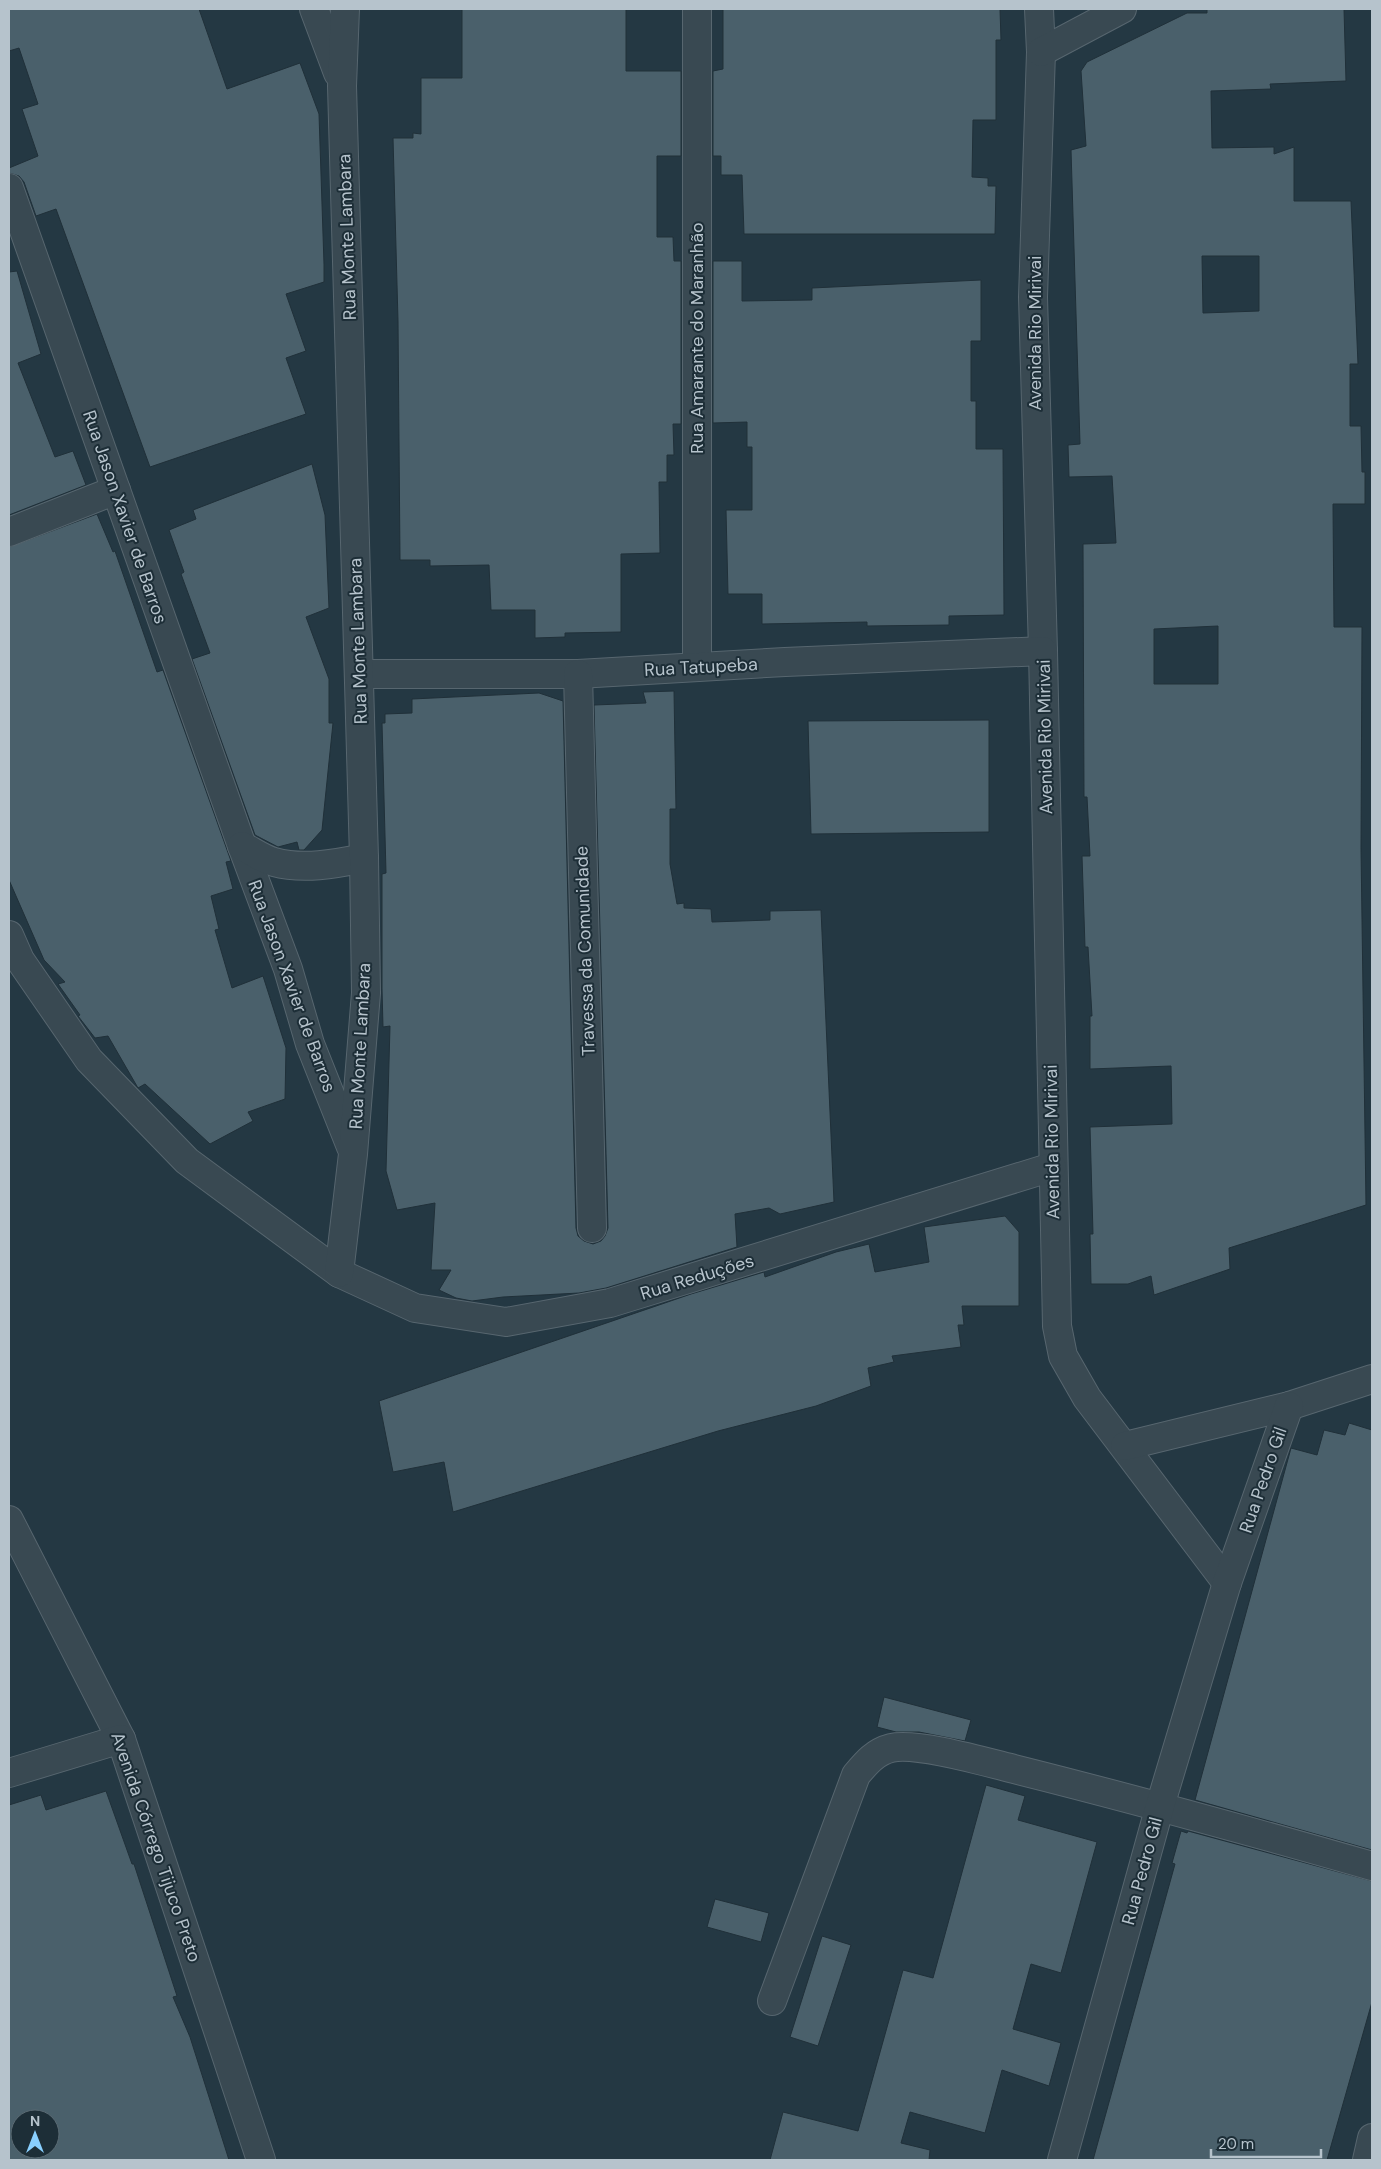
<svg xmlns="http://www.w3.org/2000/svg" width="1381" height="2169" font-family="'DM Sans',sans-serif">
	<rect width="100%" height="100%" fill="#243843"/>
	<g fill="#4a606b" stroke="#203039" fill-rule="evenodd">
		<path d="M9,9H199L227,89L300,63L319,114L324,264V282L286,294L306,351L286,358L306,414L150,467L56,209L36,216L24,182L19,176L9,173V168L38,156L22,109L38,104L19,48L9,51Z"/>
		<path d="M462,9H626V71H681V156H657V237H673L674,261H681V424H673L674,455H667V482H659L660,553L621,554V632L565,633V637L535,638V610H491L489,565L430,566V560H400L398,321L393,138H413V133L421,134V78H462Z"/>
		<path d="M723,9H1000L1001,40H996V120H973L972,177L988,178V186H996L995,234H744L742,175H721V156H713V71L723,69Z"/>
		<path d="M1207,9H1344L1346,81L1270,84L1271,89L1211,91L1212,148L1274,147V154L1294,147V201H1351L1358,364H1350V426H1361L1362,472H1365V504H1333L1334,627H1362L1361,848L1366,1205L1229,1248L1230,1269L1154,1295L1151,1276L1128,1284H1091L1090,1234H1093L1090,1127L1172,1124L1171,1066L1090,1069V1016H1092L1088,947H1085L1082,856H1090L1087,797H1084L1083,544L1116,543L1112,476L1069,477L1068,445L1080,444L1071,150L1086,146L1081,71L1087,62L1187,13H1207ZM1202,256H1259V311L1203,313ZM1218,626V684H1154V629Z"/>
		<path d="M713,261H742V301L812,300V288L981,280V341H971V401H976V449H1003L1004,615L949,616V625L867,626V622L762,624V594H728L726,510H752V447H747V422L713,423Z"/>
		<path d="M17,271L41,354L18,363L55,457L73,451L86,485L9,515V272Z"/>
		<path d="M312,464L325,515L329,608L306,617L329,679V723H333L322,830L304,850H299L297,842L278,847L255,835L192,659L210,653L181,574L184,572L169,530L196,519L193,510Z"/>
		<path d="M97,514L113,552L115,551L157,672L163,670L231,861L226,862L233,889L211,896L219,929L215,930L232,988L263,976L286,1048L285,1099L248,1112L253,1121L210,1144L145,1084L138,1088L108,1036L95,1038L78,1016L80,1015L58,984L65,982L44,960L9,880V547Z"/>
		<path d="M674,691L676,809H670V864L677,904L684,903V908L711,909L712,922L770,920V911L821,910L834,1202L780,1214L769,1208L735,1214L737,1247L606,1288L579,1293L503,1297L472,1301L456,1298L439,1290L451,1270H431L435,1203L397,1210L386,1171L390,1026L383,1027L382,989V874L386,873L382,723H385V714L412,713V699L539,693L563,701L576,1228L578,1236L584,1241L593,1244L601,1241L605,1236L608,1228L594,705L646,703L643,692Z"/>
		<path d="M989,720V832L811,834L808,721Z"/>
		<path d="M1005,1216L1019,1232V1306H962L964,1325H958L961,1347L892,1356L894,1362L868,1368L871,1386L816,1406L718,1431L453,1512L444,1462L393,1472L379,1401L691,1294L764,1272L765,1277L836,1252L869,1244L875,1272L929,1262L924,1227Z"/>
		<path d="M1349,1423L1372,1430V1850L1195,1800L1291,1448L1317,1455L1324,1430L1345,1435Z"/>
		<path d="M884,1697L971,1720L965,1741L919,1732H896L877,1727Z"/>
		<path d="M986,1785L1025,1796L1018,1820L1097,1842L1061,1973L1031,1964L1013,2029L1061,2043L1049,2086L1002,2070L985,2133L910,2112L901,2143L930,2150L929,2160H770L783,2112L858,2131L903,1970L933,1978Z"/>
		<path d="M106,1791L132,1864H134L177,1996L173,1997L190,2037L229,2160H9V1805L41,1795L46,1810ZM20,2119H50V2149H20Z"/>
		<path d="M1181,1831L1187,1833L1188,1831L1372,1881V2002L1327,2160H1093L1175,1864L1172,1863Z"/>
		<path d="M715,1899L769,1913L761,1942L707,1927Z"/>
		<path d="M822,1936L851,1945L818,2046L790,2037Z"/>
	</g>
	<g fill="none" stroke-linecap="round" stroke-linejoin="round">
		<g stroke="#57666f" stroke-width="30">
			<g id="minor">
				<path d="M314,9L338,73"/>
				<path d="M1039,9L1041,52L1033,297L1043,651L1057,1326L1063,1356L1087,1398L1227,1583"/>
				<path d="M1041,52L1122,9"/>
				<path d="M9,188L242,846L288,969L310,1044L351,1147"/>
				<path d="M9,532L116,490"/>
				<path d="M697,667V9"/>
				<path d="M359,674H578L785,662L1043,651"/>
				<path d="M578,674L592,1228"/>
				<path d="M242,846C252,851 263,859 274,862C303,870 335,864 364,858"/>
				<path d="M9,935L20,960L89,1060L187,1161L339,1273L415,1308L506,1322L610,1303L1052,1167"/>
				<path d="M339,1273L353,1154L366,993L364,858L342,86L345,9"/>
				<path d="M1125,1446L1289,1406L1372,1379"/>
				<path d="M9,1520L121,1739L261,2160"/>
				<path d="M9,1773L121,1739"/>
				<path d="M772,2001L856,1775C866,1763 875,1752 891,1748C917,1742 986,1762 1014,1769C1134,1799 1253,1832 1372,1866"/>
				<path d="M1062,2160L1160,1806L1227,1583L1289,1406"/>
				<path d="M1367,2160L1372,2138"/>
			</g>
		</g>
		<use href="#minor" stroke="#394952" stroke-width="28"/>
	</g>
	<g text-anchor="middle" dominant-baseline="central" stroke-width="4" stroke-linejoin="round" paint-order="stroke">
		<g font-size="18" fill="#b6c3cc" stroke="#1d2e37">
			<text transform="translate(347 237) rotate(-92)">Rua Monte Lambara</text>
			<text transform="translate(1035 333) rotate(-90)">Avenida Rio Mirivai</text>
			<text transform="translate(697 338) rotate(-90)">Rua Amarante do Maranhão</text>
			<text transform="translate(125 517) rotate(71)">Rua Jason Xavier de Barros</text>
			<text transform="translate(358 641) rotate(-92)">Rua Monte Lambara</text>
			<text transform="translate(701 667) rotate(-3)">Rua Tatupeba</text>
			<text transform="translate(1045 737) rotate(-91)">Avenida Rio Mirivai</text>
			<text transform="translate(585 951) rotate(-92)">Travessa da Comunidade</text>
			<text transform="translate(292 986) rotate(70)">Rua Jason Xavier de Barros</text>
			<text transform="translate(360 1046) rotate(-87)">Rua Monte Lambara</text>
			<text transform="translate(1052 1142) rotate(-91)">Avenida Rio Mirivai</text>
			<text transform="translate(697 1277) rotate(-17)">Rua Reduções</text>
			<text transform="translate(1263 1480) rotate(-71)">Rua Pedro Gil</text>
			<text transform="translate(156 1847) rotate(71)">Avenida Córrego Tijuco Preto</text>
			<text transform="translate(1142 1871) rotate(-75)">Rua Pedro Gil</text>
		</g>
	</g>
	<rect width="1381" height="2169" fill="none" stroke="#b6c3cc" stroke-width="20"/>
	<g transform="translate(35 2134)"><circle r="24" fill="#1d2e37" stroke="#5a6a73"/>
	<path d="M0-4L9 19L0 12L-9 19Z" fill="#89cffe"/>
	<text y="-8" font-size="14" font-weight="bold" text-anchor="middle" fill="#b6c3cc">N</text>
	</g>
	<path d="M1211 2149v8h110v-8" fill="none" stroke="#b6c3cc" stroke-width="2.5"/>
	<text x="1218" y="2149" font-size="15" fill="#b6c3cc" stroke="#1d2e37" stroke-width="4" paint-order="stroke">20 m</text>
</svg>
